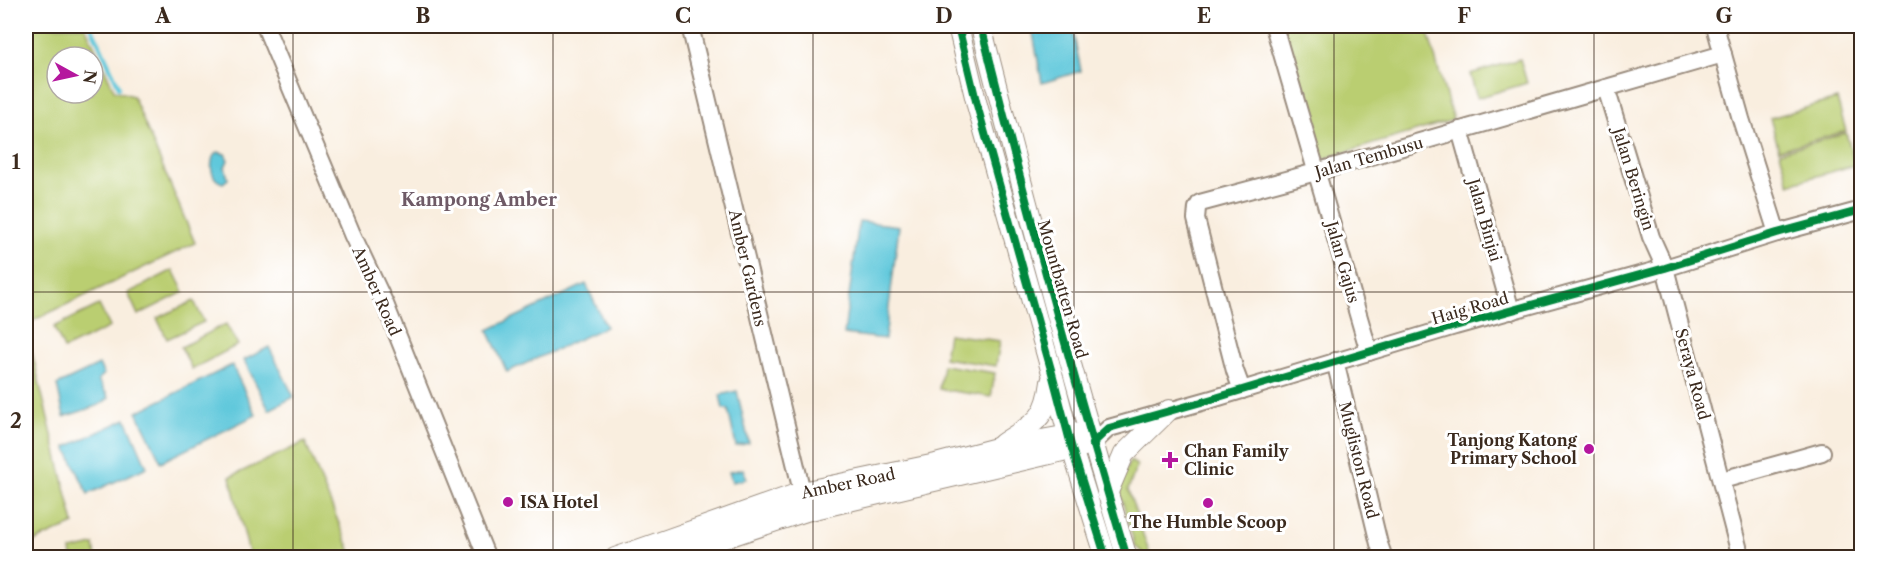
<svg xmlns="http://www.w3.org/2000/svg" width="1887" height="583" font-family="'Libre Caslon Text',serif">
	<rect width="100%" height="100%" fill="#fff"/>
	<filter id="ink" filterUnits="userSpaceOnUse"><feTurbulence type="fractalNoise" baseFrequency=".0167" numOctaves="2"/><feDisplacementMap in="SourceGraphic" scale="12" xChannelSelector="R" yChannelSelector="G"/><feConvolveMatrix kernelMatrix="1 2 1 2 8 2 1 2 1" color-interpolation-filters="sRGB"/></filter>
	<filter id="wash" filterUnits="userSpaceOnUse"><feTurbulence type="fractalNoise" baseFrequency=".008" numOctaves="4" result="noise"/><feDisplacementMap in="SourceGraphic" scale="24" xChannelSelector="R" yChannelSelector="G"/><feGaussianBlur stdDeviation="1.35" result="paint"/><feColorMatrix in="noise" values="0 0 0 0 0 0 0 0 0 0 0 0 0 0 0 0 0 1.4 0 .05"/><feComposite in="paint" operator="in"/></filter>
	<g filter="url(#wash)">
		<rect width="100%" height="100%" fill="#f9eedf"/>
		<g fill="#bace71" stroke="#7a7c48" stroke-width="1.5" fill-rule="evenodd">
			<path d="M26,26H85L114,90L133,96L195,243L26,324ZM57,57H93V93H57Z"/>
			<path d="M1282,26H1426L1453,120L1320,160Z"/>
			<path d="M1520,59L1527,83L1477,98L1470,74Z"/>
			<path d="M1837,99L1846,131L1779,150L1770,118Z"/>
			<path d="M1846,133L1855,165L1789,184L1780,152Z"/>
			<path d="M173,270L184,292L138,315L128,293Z"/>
			<path d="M194,301L204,322L167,339L157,318Z"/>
			<path d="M99,305L110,327L64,349L54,327Z"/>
			<path d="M226,324L238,345L192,369L181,347Z"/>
			<path d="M26,329L74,524L26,545Z"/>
			<path d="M948,334L1000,341L996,366L944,358Z"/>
			<path d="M943,365L995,373L991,397L939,389Z"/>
			<path d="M305,442L353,557H250L230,477Z"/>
			<path d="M1130,461L1137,465L1128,490L1149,552L1148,557L1135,546L1118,486Z"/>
			<path d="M94,545L96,557H72L71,550Z"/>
		</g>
		<g fill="#5fc8db" stroke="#4d797c" stroke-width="1.5">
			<path d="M1041,26H1072L1081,71L1042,83L1032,28Z"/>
			<path d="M218,152L225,154L228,160L225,167L228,179L223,183C211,180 210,167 213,157Z"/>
			<path d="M859,221L899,226L885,339L844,334Z"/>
			<path d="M586,284L606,327L507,372L488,330Z"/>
			<path d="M269,347L294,397L269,410L244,360Z"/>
			<path d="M99,365L104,374L98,380L109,398L99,405L64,417L57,385Z"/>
			<path d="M232,365L256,415L161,462L137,412Z"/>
			<path d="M737,391L749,443L736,446L728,409H723L720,395Z"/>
			<path d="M126,419L147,467L88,494L66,447Z"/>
			<path d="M743,469L746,479L732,482L729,472Z"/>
		</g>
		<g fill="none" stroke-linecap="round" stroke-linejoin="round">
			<path stroke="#5fc8db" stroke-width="4.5" d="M91,26L119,87"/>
		</g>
	</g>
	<g filter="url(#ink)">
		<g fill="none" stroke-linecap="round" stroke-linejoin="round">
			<g stroke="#9a8c7e" stroke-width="20">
				<g id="minor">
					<path d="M265,26L352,234L385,304L487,558"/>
					<path d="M690,26L805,504"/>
					<path d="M1274,26L1369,352"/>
					<path d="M1715,26L1741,119L1777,233"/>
					<path d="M1606,88L1651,237L1665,268L1741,558"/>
					<path d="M1460,130L1511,311"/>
					<path d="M1335,361L1379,544L1384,558"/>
					<path d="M1242,390L1235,371L1196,219L1197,208L1200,203L1316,172L1723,54"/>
					<path d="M1092,444L1109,428L1212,399L1455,326L1665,268L1777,233L1862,210"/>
					<path d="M1722,480L1822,452"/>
				</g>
			</g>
			<g stroke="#9a8c7e" stroke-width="22">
				<g id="major">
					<path d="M958,26L977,105L1052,373L1072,449L1106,558"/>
					<path d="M981,26C1026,204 1074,381 1127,558"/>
					<path d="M1002,444C1033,423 1046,422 1051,382"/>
					<path d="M1107,494L1124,454L1169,410"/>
					<path d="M615,558L802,492L936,464L997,448L1080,433"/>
					<path d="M664,558L806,511L1084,446"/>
				</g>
			</g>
			<use href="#minor" stroke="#fff" stroke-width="16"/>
			<use href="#major" stroke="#fff" stroke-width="20"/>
			<g stroke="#fff" stroke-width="11">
				<g id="cycleway">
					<path d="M958,26L977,105L1052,373L1072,449L1106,558"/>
					<path d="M981,26C1026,204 1074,381 1127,558"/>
					<path d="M1092,444L1109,428L1212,399L1455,326L1665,268L1777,233L1862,210"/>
				</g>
			</g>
			<use href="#cycleway" stroke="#00873e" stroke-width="8"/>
		</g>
	</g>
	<path fill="none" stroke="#3b2a1e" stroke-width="1.5" stroke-opacity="0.55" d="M293,26V558M553,26V558M813,26V558M1074,26V558M1334,26V558M1594,26V558M26,292H1862"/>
	<g fill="#b5179e" stroke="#fff" stroke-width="2">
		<circle cx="1589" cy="449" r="6"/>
		<path d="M1167 451h6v6h6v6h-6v6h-6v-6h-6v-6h6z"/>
		<circle cx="508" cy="502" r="6"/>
		<circle cx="1208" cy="503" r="6"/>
	</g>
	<g text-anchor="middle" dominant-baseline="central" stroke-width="6" stroke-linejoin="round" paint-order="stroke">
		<g font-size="16" fill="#3b2a1e" stroke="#fff">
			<text transform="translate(1369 157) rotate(-16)">Jalan Tembusu</text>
			<text transform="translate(1634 179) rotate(73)">Jalan Beringin</text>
			<text transform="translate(1485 220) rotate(74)">Jalan Binjai</text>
			<text transform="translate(1343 262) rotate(74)">Jalan Gajus</text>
			<text transform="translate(748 268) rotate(77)">Amber Gardens</text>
			<text transform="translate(1063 289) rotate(74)">Mountbatten Road</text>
			<text transform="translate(377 291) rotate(66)">Amber Road</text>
			<text transform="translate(1470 308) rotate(-16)">Haig Road</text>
			<text transform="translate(1693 374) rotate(75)">Seraya Road</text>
			<text transform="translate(1359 460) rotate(76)">Mugliston Road</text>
			<text transform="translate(848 483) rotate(-12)">Amber Road</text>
		</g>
		<g font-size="16" font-weight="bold" fill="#3b2a1e" stroke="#fff" text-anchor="start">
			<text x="1577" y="440" text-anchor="end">Tanjong Katong<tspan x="1577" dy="18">Primary School</tspan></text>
			<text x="1184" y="451">Chan Family<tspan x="1184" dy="18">Clinic</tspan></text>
			<text x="520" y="502">ISA Hotel</text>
			<text x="1208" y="522" text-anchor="middle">The Humble Scoop</text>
		</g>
		<g font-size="18" font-weight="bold" fill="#6e5a66" stroke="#fff">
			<text x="479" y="200">Kampong Amber</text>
		</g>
	</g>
	<rect width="1887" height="583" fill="none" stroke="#fff" stroke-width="66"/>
	<g transform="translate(75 75) rotate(98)"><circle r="28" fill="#ffffff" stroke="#b1aaa5" stroke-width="1.5"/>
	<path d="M0-4.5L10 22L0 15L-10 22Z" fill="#b5179e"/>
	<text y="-9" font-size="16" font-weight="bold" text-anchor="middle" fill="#3b2a1e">N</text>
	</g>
	<rect x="33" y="33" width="1821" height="517" fill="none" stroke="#3b2a1e" stroke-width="2"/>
	<g font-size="20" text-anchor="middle" font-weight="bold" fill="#3b2a1e">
		<text x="163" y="23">A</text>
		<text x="423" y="23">B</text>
		<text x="683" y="23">C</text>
		<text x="944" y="23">D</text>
		<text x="1204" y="23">E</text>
		<text x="1464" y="23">F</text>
		<text x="1724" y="23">G</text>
		<text x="16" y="169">1</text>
		<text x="16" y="428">2</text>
	</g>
</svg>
